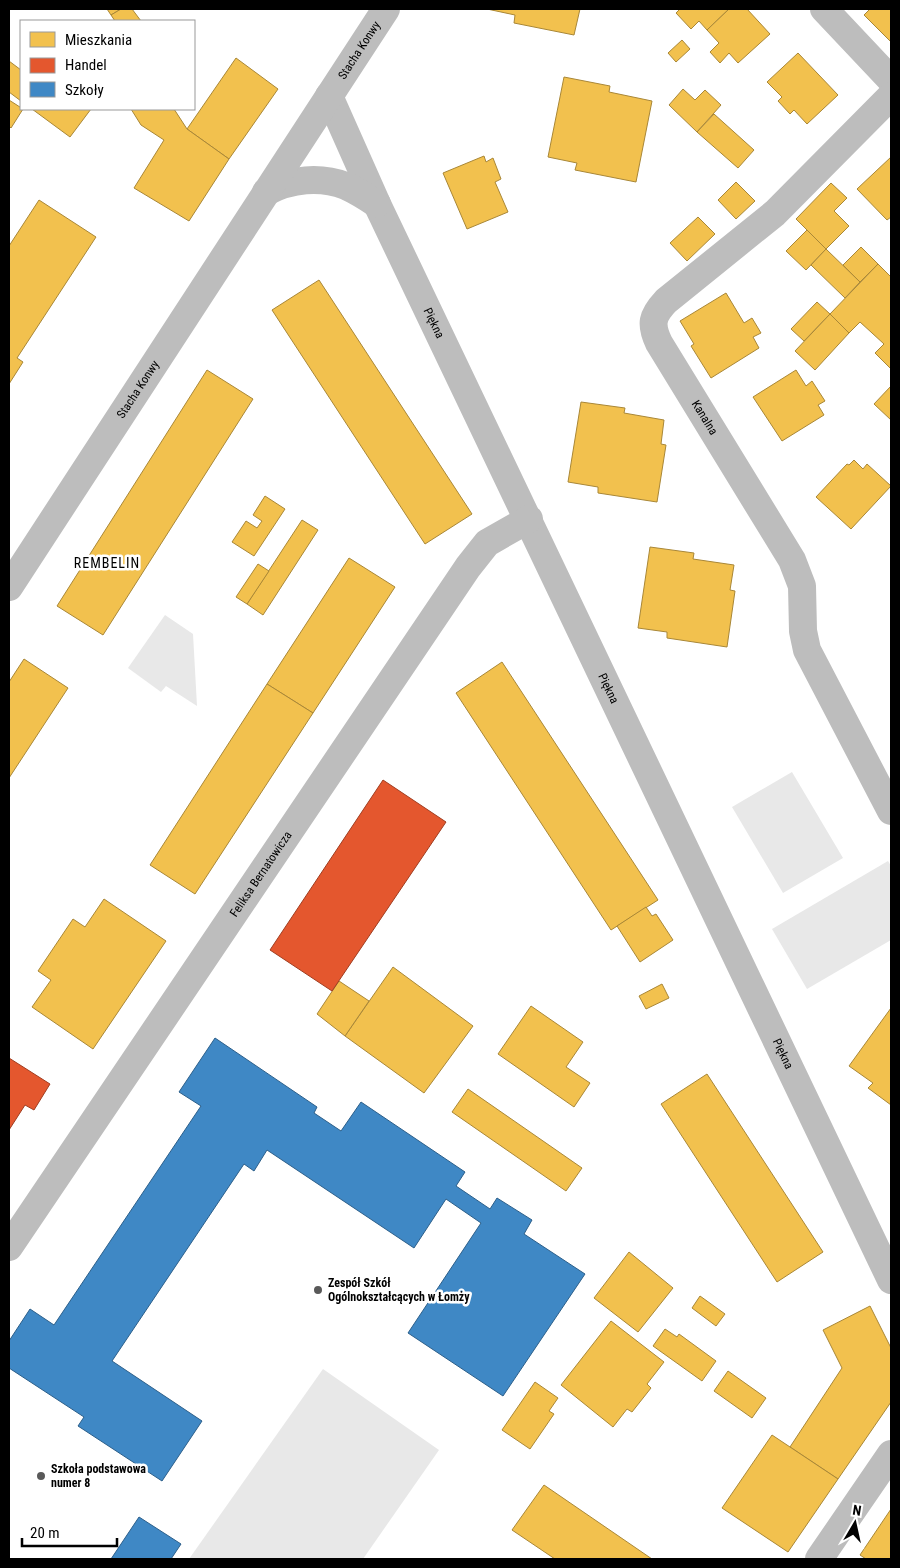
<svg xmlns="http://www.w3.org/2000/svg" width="900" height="1568" font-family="'Roboto Condensed',sans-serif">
	<rect width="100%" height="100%" fill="#fff"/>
	<g fill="#e8e8e8">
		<path d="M165,615L193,634L197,706L166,686L161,692L128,668Z"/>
		<path d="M792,772L843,858L783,893L732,807Z"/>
		<path d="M888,861L891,866V940L807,989L772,929Z"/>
		<path d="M323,1369L439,1450L363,1559H189Z"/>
	</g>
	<g fill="#f2c14e" stroke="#a98737">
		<path d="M107,9H121L111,15Z"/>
		<path d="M121,9H132L141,21H115L111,15Z"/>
		<path d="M487,9H580L574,35L514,23L515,15Z"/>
		<path d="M680,9H729L707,30L699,21L691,29L676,13Z"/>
		<path d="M729,9H747L770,34L738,63L729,53L720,63L710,52L719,43L707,30Z"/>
		<path d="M870,9H891V42L864,15Z"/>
		<path d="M682,40L690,49L676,62L668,53Z"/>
		<path d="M798,53L838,95L807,124L794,110L790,114L778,101L782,97L767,82Z"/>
		<path d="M236,58L278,89L229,159L187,129Z"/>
		<path d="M9,61L21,70V101L9,92Z"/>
		<path d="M564,77L610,86L609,92L652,101L636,182L575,170L577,163L548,157Z"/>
		<path d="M683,89L695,100L705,90L721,105L697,132L669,105Z"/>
		<path d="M9,100L23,109L11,128L9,126Z"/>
		<path d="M32,109H91L70,137Z"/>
		<path d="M131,109H174L187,129L229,159L189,221L134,188L164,140L141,125Z"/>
		<path d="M714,114L754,150L738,168L697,132Z"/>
		<path d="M484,156L486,162L493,158L501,179L495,182L508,212L467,229L443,173Z"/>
		<path d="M891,157V217L887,220L857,189Z"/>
		<path d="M736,182L755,201L736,219L718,200Z"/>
		<path d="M831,183L847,198L834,211L849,226L826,249L796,219Z"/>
		<path d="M39,200L96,237L17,358L23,362L9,384V246Z"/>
		<path d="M698,217L715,234L687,261L670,243Z"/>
		<path d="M807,230L826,249L806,270L786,251Z"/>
		<path d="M861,247L878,264L860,282L843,265Z"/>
		<path d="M826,249L860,282L845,298L811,265Z"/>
		<path d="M878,264L891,277V369L875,353L884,344L860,322L849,333L830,314Z"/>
		<path d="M319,280L472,514L425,544L272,310Z"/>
		<path d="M726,293L744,323L752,318L761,333L753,337L759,348L711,378L691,346L694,344L680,321Z"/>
		<path d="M817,302L830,314L804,341L791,329Z"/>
		<path d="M830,314L849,333L815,370L795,351Z"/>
		<path d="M207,370L253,399L103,635L57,606Z"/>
		<path d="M796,370L806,386L812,381L825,401L818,405L824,415L782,441L753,397Z"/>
		<path d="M891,386V420L874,404Z"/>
		<path d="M581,402L625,408L624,413L664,420L661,444L666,445L657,502L598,493V487L568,482Z"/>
		<path d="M854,460L863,469L867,464L891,486L851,529L816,497L847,464L849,465Z"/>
		<path d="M265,496L285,509L254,556L232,542L246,521L257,528L262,521L253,515Z"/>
		<path d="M302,520L318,530L263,615L247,604Z"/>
		<path d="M650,547L694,553L693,559L734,565L730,590L735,591L727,647L667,638V632L638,628Z"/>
		<path d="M349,558L395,587L313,713L267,684Z"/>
		<path d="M258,564L269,571L247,604L236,597Z"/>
		<path d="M24,659L68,688L9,778V682Z"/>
		<path d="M502,662L658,900L611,930L456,693Z"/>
		<path d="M267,684L313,713L195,894L150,865Z"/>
		<path d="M104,899L166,941L93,1049L32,1007L51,980L38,971L73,919L85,927Z"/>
		<path d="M646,907L652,916L656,914L673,940L640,962L617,926Z"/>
		<path d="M393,967L473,1026L424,1093L345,1036Z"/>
		<path d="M339,981L369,1001L345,1036L317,1014Z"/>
		<path d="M662,984L669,998L646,1009L639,996Z"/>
		<path d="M531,1006L583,1042L566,1067L590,1083L574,1107L498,1054Z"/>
		<path d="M891,1008V1105L868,1088L873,1083L849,1066Z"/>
		<path d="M707,1074L823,1252L777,1282L661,1104Z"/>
		<path d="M468,1089L582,1168L566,1191L452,1112Z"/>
		<path d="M629,1252L673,1288L638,1332L594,1298Z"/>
		<path d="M700,1296L725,1314L716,1326L692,1308Z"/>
		<path d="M870,1306L891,1348V1402L838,1479L790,1447L842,1368L823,1330Z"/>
		<path d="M611,1321L664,1362L647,1384L651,1388L632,1412L627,1409L613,1427L561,1385Z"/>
		<path d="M665,1329L677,1337L679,1334L716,1361L702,1381L653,1346Z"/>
		<path d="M728,1371L766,1398L752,1418L714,1391Z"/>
		<path d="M535,1382L558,1398L549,1411L554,1414L530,1449L502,1430Z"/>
		<path d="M772,1435L838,1479L788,1552L722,1508Z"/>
		<path d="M544,1485L652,1559H555L512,1530Z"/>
		<path d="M891,1509V1559H866L860,1555Z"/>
	</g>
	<g fill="#e4572e" stroke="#a03d20">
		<path d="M383,780L446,822L332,991L270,950Z"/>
		<path d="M9,1058L50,1084L34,1110L25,1105L9,1130Z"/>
	</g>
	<g fill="#3f88c5" stroke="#2c5f8a">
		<path d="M215,1038L317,1107L314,1113L341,1131L361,1102L465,1172L456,1186L490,1209L497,1198L532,1220L524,1234L585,1274L503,1396L408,1333L481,1223L446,1199L414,1248L267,1150L254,1171L244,1164L112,1361L202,1421L162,1481L78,1426L84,1417L9,1368V1341L30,1309L54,1325L201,1106L179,1092Z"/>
		<path d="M139,1517L181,1544L171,1559H111Z"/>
	</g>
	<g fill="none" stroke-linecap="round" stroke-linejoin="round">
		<g stroke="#bdbdbd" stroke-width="28">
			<path d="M824,9L891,80"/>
			<path id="s1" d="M329,96L377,204L891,1280"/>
			<path id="s2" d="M891,96L775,213L666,301C652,316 650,324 659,343L792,560L802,586L803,631L807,650L891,811"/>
			<path d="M266,192C291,179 320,176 346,186C357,191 368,198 377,204"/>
			<path id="s3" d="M9,587L386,9"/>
			<path id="s4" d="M9,1247L468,567L487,543L529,519"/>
			<path d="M819,1559L891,1454"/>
		</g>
	</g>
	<g fill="#595959" stroke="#fff" stroke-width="2">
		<circle cx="318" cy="1290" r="5"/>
		<circle cx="41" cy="1476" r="5"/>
	</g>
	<g text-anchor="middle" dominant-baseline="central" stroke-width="5" stroke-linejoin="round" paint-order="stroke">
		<g font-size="12" fill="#000" stroke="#fff">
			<text stroke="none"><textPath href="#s3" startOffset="641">Stacha Konwy</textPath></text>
			<text stroke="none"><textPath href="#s1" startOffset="250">Piękna</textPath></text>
			<text stroke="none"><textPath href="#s3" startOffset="236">Stacha Konwy</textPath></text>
			<text stroke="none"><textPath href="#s2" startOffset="439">Kanalna</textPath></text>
			<text stroke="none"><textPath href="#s1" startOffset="655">Piękna</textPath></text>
			<text stroke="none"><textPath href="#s4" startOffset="450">Feliksa Bernatowicza</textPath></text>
			<text stroke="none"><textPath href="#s1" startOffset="1060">Piękna</textPath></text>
		</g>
		<g font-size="12" font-weight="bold" fill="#000" stroke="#fff" text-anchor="start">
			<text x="328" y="1283">Zespół Szkół<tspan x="328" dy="14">Ogólnokształcących w Łomży</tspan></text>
			<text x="51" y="1469">Szkoła podstawowa<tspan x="51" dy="14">numer 8</tspan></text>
		</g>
		<g font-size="14" letter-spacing="1" fill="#000" stroke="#fff">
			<text x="107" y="563">REMBELIN</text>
		</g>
	</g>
	<rect width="900" height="1568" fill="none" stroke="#000000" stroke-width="20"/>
	<rect x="20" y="20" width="175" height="90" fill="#ffffff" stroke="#999999"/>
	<rect x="30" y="32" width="25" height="15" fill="#f2c14e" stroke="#999999"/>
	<text x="65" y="45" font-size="15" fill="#000000">Mieszkania</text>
	<rect x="30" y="58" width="25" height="15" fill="#e4572e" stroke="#999999"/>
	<text x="65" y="70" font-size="15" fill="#000000">Handel</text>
	<rect x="30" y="82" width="25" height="15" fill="#3f88c5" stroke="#999999"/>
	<text x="65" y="95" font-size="15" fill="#000000">Szkoły</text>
	<g transform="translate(855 1523) rotate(9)" stroke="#ffffff" stroke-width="4" paint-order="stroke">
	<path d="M0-4L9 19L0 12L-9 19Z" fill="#000000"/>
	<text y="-8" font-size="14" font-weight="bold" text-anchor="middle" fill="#000000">N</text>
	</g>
	<path d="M22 1538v8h95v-8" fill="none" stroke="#000000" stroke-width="2.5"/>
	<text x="30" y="1538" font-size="15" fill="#000000" stroke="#ffffff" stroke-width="4" paint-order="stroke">20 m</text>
</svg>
